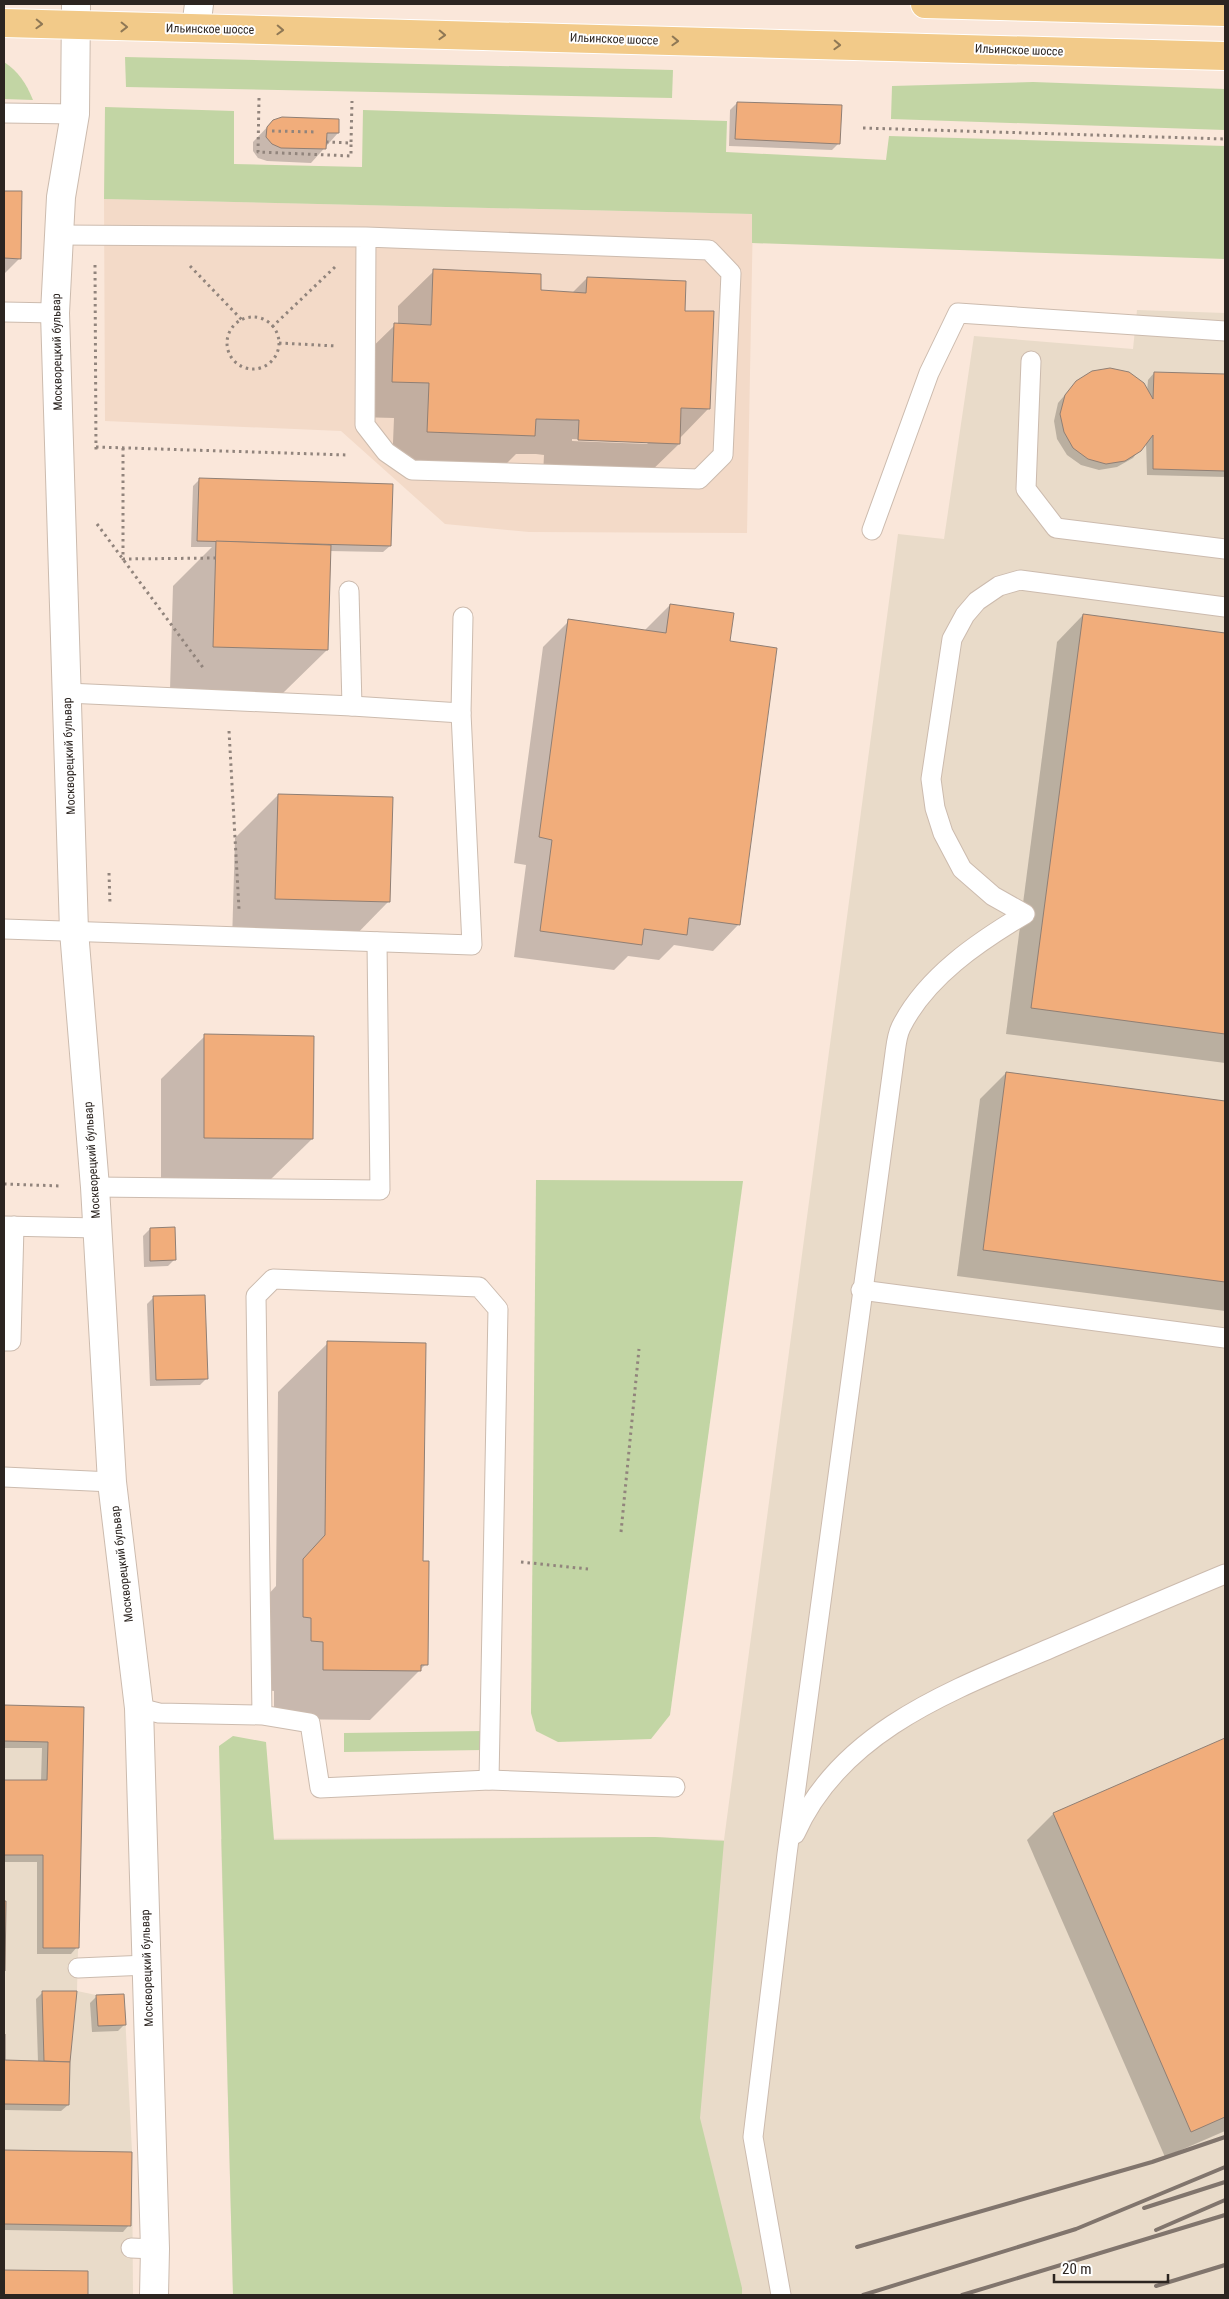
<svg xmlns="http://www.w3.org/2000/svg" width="1229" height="2299" font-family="'Roboto Condensed',sans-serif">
	<rect width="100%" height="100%" fill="#fae7da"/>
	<g fill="#e9dbc9">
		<path d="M1137,310L1225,313V2295H233L221,1839L655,1837L724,1840L898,534L944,539L974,336L1133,349Z"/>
		<path d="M4,1705L84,1707L77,1991L96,1995L124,1994L132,2152L133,2295H4Z"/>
	</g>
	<path fill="#f3dac8" d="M104,199L753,214L747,533L529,532L445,524L341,431L105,421Z"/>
	<g fill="#c2d5a4">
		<path d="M125,57L673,70L672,98L126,87Z"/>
		<path d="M4,62C19,72 26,83 33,100L4,99Z"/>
		<path d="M1033,82L1225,89V130L891,119L892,86Z"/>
		<path d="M105,107L234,111V164L362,167L363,110L727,121L726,152L886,160L889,136L1225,146V259L752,243V214L104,199Z"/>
		<path d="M536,1180L743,1181L670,1715L651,1739L558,1742L536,1731L531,1713Z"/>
		<path d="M484,1731V1750L344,1752V1733Z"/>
		<path d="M233,1736L266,1742L274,1840L655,1837L724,1841L700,2118L742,2288V2295H233L219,1746Z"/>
	</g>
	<g fill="#0003" fill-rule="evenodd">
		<path d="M737,103L839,143L832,150L729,146L730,110Z"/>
		<path d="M273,121L338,133L311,163L267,161L258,158L253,151V142Z"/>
		<path d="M4,192L20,193V258L4,274Z"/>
		<path d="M434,271L540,292L572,293L587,278L684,312L709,408L679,439V444L643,479L543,475L544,455L536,454H516L499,471L392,467L394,418L357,417L359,360L395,325H398V306ZM572,439L649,442L647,444L572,441Z"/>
		<path d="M1154,373L1225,375V477L1147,475L1146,441L1133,458L1117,467L1099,470L1081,465L1067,455L1057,439L1054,421L1058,403L1076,382L1147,392L1148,380Z"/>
		<path d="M199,480L390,546L383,552L329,551L327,650L283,693L170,690L173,586L212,547H191L193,486Z"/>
		<path d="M670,605L729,642L739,924L713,951L674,945L659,960L628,956L614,970L514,957L526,865L514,863L543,647L569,621L644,631Z"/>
		<path d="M1083,615L1225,634V1063L1006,1034L1057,642Z"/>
		<path d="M278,795L389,901L346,945L232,942L235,838Z"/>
		<path d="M205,1036L312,1139L268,1182L161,1181V1079Z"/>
		<path d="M1006,1073L1225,1102V1311L957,1276L980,1099Z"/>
		<path d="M150,1229L174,1260L168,1266L144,1267L143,1236Z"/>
		<path d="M154,1297L207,1378L200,1385L150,1386L147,1304Z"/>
		<path d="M328,1343L421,1562L426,1664L370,1720L274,1719V1691L262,1690L254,1610L276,1586L278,1392Z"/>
		<path d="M4,1707L83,1708L77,1947L71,1954H37V1862H4V1781H41L42,1748H4Z"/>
		<path d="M1225,1739V2131L1165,2157L1027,1840L1053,1814Z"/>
		<path d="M4,1903H5L4,1971Z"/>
		<path d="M43,1992L69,2061L68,2105L61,2111L4,2110V2062H38L36,1999Z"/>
		<path d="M97,1996L124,2025L118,2031L92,2032L90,2003Z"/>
		<path d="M4,2151L130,2153L129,2225L123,2232L4,2230Z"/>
		<path d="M4,2271L87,2273V2295H4Z"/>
	</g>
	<g fill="#f1ad7b" stroke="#907f74">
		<path d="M737,102L842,105L840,144L735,139Z"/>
		<path d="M282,117L339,119V133H327L326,149L281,148L272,144L266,137L267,127L273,120Z"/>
		<path d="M4,191H22L21,259L4,258Z"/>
		<path d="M433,269L541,274V290L586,293L587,277L686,281L685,311H714L710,409L681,408L680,444L578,440L579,420H572L536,419L535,436L427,432L429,383L392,382L394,323L431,325Z"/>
		<path d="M1110,368L1129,372L1144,383L1153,399L1154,372L1225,374V471L1153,469V435L1141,451L1125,461L1106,464L1088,459L1073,448L1064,432L1060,414L1065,395L1076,381L1092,371Z"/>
		<path d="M199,478L393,484L391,546L197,541Z"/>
		<path d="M216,541L331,545L328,650L213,647Z"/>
		<path d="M670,604L734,613L730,641L777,648L740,925L689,918L687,935L644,929L642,945L540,931L552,840L539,837L568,619L666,633Z"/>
		<path d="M1083,614L1225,633V1034L1031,1008Z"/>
		<path d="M278,794L393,797L390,902L275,899Z"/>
		<path d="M204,1034L314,1036L313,1139L204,1138Z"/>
		<path d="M1006,1072L1225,1101V1282L983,1250Z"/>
		<path d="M175,1227L176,1260L150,1261V1228Z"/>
		<path d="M205,1295L208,1379L156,1380L153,1296Z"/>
		<path d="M327,1341L426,1343L423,1561H429L428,1665H421V1671L323,1670V1642L311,1641V1618L303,1617V1559L325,1535Z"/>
		<path d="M4,1705L84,1707L79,1948H43V1855H4V1780H47L48,1742L4,1741Z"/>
		<path d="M1225,1738V2117L1191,2132L1053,1813Z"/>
		<path d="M4,1901H6L5,1971H4Z"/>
		<path d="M42,1991H77L70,2062L44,2061Z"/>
		<path d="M124,1994L126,2025L98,2026L96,1995Z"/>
		<path d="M4,2034H5V2060L70,2062L69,2105L4,2104Z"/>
		<path d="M4,2150L132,2152L131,2226L4,2224Z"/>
		<path d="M4,2270L88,2271V2295H4Z"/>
	</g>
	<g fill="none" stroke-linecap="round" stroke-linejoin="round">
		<g stroke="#ccbbae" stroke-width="21">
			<g id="service">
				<path d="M4,113L75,114"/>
				<path d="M59,235L366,237L365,425L386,452L412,470L699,479L723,455L731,273L709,250L366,237"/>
				<path d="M4,312L55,313"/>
				<path d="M1031,361L1026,489L1056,528L1225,549"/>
				<path d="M872,530L929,373L958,313L1225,331"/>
				<path d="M349,591L352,706"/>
				<path d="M461,713L463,617"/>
				<path d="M4,929L472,945L461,713L352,706L67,693"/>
				<path d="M95,1187L380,1190L377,942"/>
				<path d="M4,1226L98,1228"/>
				<path d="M861,1290L1225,1338"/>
				<path d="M4,1341H11L14,1226"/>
				<path d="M4,1477L112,1482"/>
				<path d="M139,1708L159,1713L262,1715L310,1723L320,1788L489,1780L498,1309L479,1287L273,1279L256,1296L262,1715"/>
				<path d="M489,1780L675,1787"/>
				<path d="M795,1834C841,1730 953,1690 1051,1648C1109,1623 1167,1598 1225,1574"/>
				<path d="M78,1968L147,1965"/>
				<path d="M131,2248L155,2249"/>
				<path d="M781,2295L753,2137L787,1854L895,1053C896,1045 897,1035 901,1027C926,977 978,942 1025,914L993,896L962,869L943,833L935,808L931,779L952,639L965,615L977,601L999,586L1020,580L1225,607"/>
			</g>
		</g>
		<g stroke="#ccbbae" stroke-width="30">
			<path id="minor" d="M76,4L75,114L61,197L55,313L74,931L95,1187L112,1482L139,1708L155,2249L154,2295"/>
		</g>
		<g stroke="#ccbbae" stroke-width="30">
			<path id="tertiary" d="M196,28L199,4"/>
		</g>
		<g stroke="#fff" stroke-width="30">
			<g id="primary">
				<path d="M925,4L1225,12"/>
				<path d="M4,23L1225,56"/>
			</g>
		</g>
		<g stroke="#91847c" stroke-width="3" stroke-dasharray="2.5 4" stroke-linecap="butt">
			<path d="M259,98L258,152L351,156V143"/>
			<path d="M863,128L1225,139"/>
			<path d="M272,131L317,132"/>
			<path d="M326,142L351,143L352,101"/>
			<path d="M95,265L96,452"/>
			<path d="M190,266L242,320"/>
			<circle cx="253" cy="343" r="26"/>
			<path d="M272,327L335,267"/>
			<path d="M279,343L336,346"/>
			<path d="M96,447L348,455"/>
			<path d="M123,448V559L216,558"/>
			<path d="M97,524L204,669"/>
			<path d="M229,731L239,909"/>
			<path d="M109,873L110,904"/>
			<path d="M4,1184L61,1186"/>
			<path d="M621,1532L639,1349"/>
			<path d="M521,1562L588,1569"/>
		</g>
		<use href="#service" stroke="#fff" stroke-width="19"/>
		<use href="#minor" stroke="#fff" stroke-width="28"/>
		<use href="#tertiary" stroke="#fff" stroke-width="28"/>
		<use href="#primary" stroke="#f2ca89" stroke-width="28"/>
		<g stroke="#81756d" stroke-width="4">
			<path d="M1144,2208L1225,2182"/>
			<path d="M1156,2230L1225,2200"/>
			<path d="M857,2247L1152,2162L1225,2137"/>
			<path d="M1156,2286L1225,2265"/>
			<path d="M863,2295L1076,2229L1225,2167"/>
			<path d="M962,2295L1225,2215"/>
		</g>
	</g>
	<defs><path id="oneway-chevron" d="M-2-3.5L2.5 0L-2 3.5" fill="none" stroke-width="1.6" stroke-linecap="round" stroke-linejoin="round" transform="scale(1.25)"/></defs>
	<g stroke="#8f7855">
		<use href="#oneway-chevron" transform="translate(39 24) rotate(2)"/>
		<use href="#oneway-chevron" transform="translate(124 27) rotate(1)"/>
		<use href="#oneway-chevron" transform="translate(280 30) rotate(2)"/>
		<use href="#oneway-chevron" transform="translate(442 35) rotate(2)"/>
		<use href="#oneway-chevron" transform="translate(675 41) rotate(2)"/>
		<use href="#oneway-chevron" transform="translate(837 45) rotate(2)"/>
	</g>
	<g text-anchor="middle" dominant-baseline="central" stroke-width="4" stroke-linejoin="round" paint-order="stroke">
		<g font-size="12" fill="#2c2521" stroke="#fff">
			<text transform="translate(210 29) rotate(1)">Ильинское шоссе</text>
			<text transform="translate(614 39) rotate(2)">Ильинское шоссе</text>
			<text transform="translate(1019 50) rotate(2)">Ильинское шоссе</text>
			<text transform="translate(57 352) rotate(-91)">Москворецкий бульвар</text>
			<text transform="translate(69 756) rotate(-92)">Москворецкий бульвар</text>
			<text transform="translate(92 1160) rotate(-94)">Москворецкий бульвар</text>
			<text transform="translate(122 1564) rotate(-97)">Москворецкий бульвар</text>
			<text transform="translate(147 1968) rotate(-92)">Москворецкий бульвар</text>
		</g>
	</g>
	<rect width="1229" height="2299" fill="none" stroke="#2c2521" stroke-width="10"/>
	<path d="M1054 2274v8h114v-8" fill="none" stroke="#2c2521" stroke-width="2.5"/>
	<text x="1062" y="2274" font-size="15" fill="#2c2521" stroke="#ffffff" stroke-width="4" paint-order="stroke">20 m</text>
</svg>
